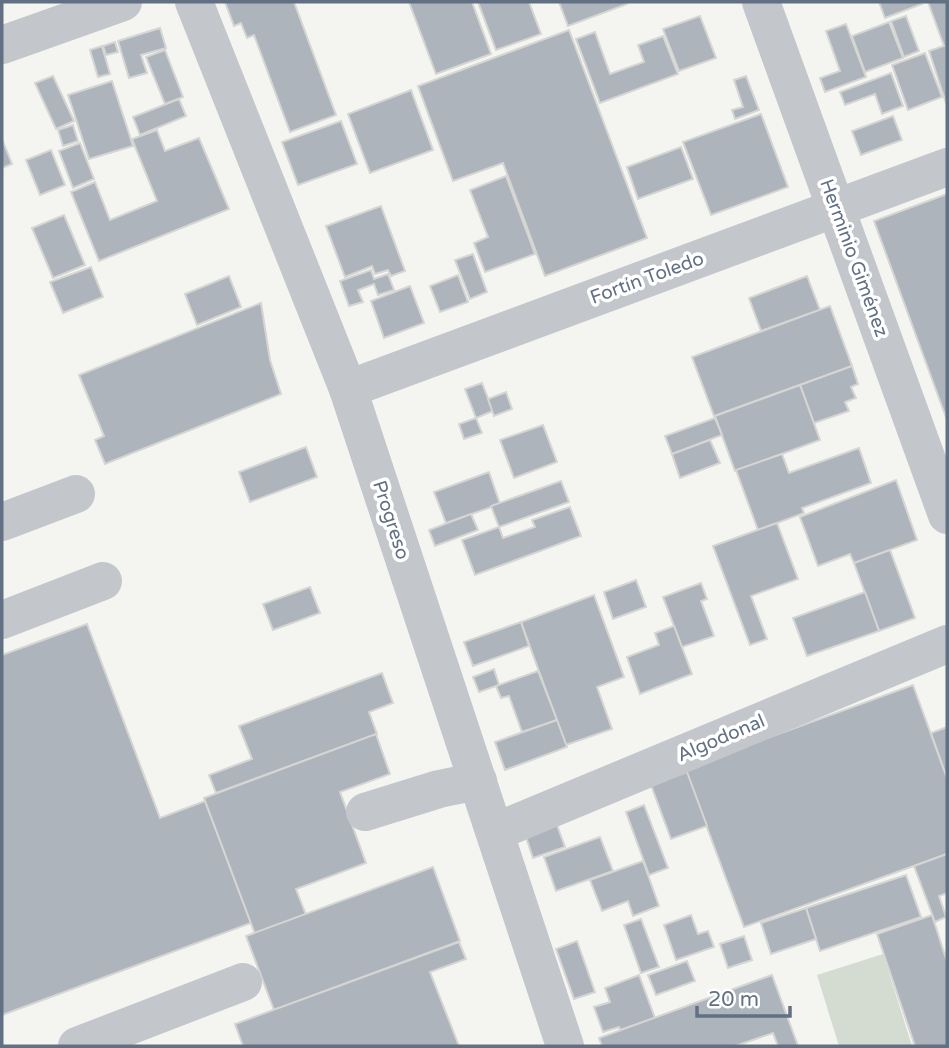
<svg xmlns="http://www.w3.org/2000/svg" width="949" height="1048" font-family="'Varela Round',sans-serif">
	<rect width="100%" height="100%" fill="#f4f5f0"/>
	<path fill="#d4dcd1" d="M883,954L912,1046H839L817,975Z"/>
	<g fill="#aeb4bb" stroke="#d5d6d3" stroke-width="2">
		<path d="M225,2H294L336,115L290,132L254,35L247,38L241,23L234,26Z"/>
		<path d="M409,2H472L491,54L436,74Z"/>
		<path d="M478,2H529L541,34L496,50Z"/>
		<path d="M559,2H626L627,4L568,26Z"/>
		<path d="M879,2H921L922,4L885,18Z"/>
		<path d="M928,2H947V106L929,51L944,46Z"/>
		<path d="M700,16L716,58L679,71L663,29Z"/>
		<path d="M906,16L919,51L904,57L891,21Z"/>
		<path d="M889,22L903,58L865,72L852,36Z"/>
		<path d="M846,24L866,77L825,92L820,78L840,71L826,31Z"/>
		<path d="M160,28L166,48L141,55L147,73L129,78L118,41Z"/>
		<path d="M569,30L647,238L545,276L503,163L453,181L418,86Z"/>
		<path d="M595,32L610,74L644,62L638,45L663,36L678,74L600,103L576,39Z"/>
		<path d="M115,42L118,52L106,55L103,46Z"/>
		<path d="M102,46L110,74L98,77L90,50Z"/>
		<path d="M165,50L183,97L165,104L146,57Z"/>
		<path d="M925,53L942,97L908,110L892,65Z"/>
		<path d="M891,73L903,106L882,114L875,94L845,105L840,92Z"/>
		<path d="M53,76L74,121L56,129L35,83Z"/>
		<path d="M746,76L759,110L735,119L732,110L743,107L734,80Z"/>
		<path d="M112,81L133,146L89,159L68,95Z"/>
		<path d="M411,90L433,150L370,173L348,114Z"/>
		<path d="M179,99L186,116L140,135L133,117Z"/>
		<path d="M761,114L788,187L711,215L683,142Z"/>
		<path d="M893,116L902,140L861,155L852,131Z"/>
		<path d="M341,121L357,164L298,185L282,142Z"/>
		<path d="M73,125L78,141L63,146L58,130Z"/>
		<path d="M157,130L165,151L199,138L229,209L99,261L71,192L95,182L110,220L157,201L132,139Z"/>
		<path d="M2,139L12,164L2,168Z"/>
		<path d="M80,143L94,179L73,188L59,151Z"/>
		<path d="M681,147L693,179L638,199L627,167Z"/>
		<path d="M51,150L65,185L40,195L26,160Z"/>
		<path d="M506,176L535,254L485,272L474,243L488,237L470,190Z"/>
		<path d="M947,194V420L874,221Z"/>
		<path d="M381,206L405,271L391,276L388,270L375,274L372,266L345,277L326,226Z"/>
		<path d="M64,215L85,265L53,278L32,228Z"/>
		<path d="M473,254L487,292L470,299L455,260Z"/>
		<path d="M91,267L103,297L63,313L50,282Z"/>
		<path d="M371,270L374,279L388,274L394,290L378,295L374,284L358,290L363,302L349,306L340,281Z"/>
		<path d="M458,275L468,302L440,312L430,286Z"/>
		<path d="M229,276L241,307L197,325L185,294Z"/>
		<path d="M807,276L820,310L761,331L749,298Z"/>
		<path d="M410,286L424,323L384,338L371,301Z"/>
		<path d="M261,303L270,360L281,394L105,464L95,440L104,436L79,375Z"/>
		<path d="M830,306L852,366L714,416L692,357Z"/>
		<path d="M852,366L858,384L851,387L856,398L845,402L849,411L814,423L800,385Z"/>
		<path d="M482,383L493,411L476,418L465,389Z"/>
		<path d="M800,385L820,440L735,471L715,416Z"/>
		<path d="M506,392L512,409L494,416L488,399Z"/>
		<path d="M476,418L482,433L464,439L459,424Z"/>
		<path d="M715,418L722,435L672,454L665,436Z"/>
		<path d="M543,425L557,462L514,478L500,440Z"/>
		<path d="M710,440L720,463L680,478L672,454Z"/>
		<path d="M306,447L317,477L250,502L239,472Z"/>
		<path d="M859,448L871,483L802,508L804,513L758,530L736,470L782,454L789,473Z"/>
		<path d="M489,472L500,504L446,523L434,492Z"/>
		<path d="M896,480L917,540L854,563L850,554L818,566L800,517Z"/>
		<path d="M561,481L569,502L499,527L491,506Z"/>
		<path d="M570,507L581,536L475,575L462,540L499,527L503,538L535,527L532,520Z"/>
		<path d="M471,514L478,530L435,546L429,530Z"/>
		<path d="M777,523L798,579L751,596L767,639L750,645L713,546Z"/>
		<path d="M890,550L915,618L879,631L854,563Z"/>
		<path d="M636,580L646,607L613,619L604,592Z"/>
		<path d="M701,583L707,599L701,601L714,636L682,647L663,597Z"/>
		<path d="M310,587L320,613L273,630L263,604Z"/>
		<path d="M865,592L879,631L807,656L793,618Z"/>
		<path d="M594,595L624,677L597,687L612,729L566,745L521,622Z"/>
		<path d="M521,622L529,646L473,666L464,642Z"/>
		<path d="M87,624L160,818L205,801L251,923L2,1015V655Z"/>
		<path d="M674,626L692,674L640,694L627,657L659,645L655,633Z"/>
		<path d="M494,669L499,685L479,692L473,677Z"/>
		<path d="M538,671L557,720L522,732L509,696L501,698L496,686Z"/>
		<path d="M382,673L393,703L369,712L377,734L216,793L209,775L252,759L239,726Z"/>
		<path d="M913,685L947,778V854L744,927L685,768Z"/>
		<path d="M557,720L567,747L505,770L495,742Z"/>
		<path d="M947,727V778L931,733Z"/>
		<path d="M376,734L390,774L340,792L366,863L296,889L306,915L255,934L204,798Z"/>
		<path d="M687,772L707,826L671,839L651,785Z"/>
		<path d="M644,805L668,868L649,875L626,812Z"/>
		<path d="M557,825L565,847L533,858L526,837Z"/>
		<path d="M600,837L613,871L556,891L544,857Z"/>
		<path d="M947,854V893L939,896L946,917L935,922L914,866Z"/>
		<path d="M643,861L659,906L633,916L628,901L602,911L590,880Z"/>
		<path d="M433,867L460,941L274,1010L246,936Z"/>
		<path d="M906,875L921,917L820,951L806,908Z"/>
		<path d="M806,908L816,939L771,954L761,923Z"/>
		<path d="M691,915L698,934L708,931L714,947L676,960L664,925Z"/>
		<path d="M932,915L947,962V1046H915L877,934Z"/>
		<path d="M641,919L659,967L641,973L624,925Z"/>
		<path d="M744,936L752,960L728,968L720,944Z"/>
		<path d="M577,941L595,992L574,999L556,949Z"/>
		<path d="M459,942L466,959L430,972L459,1046H243L235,1024Z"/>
		<path d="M687,961L695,981L656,995L648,975Z"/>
		<path d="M639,975L655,1018L620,1030L619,1027L603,1032L594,1007L610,1002L605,988Z"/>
		<path d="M772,975L798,1046H778L773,1033L735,1046H602L599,1038Z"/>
	</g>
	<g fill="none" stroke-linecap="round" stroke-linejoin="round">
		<g stroke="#c3c6ca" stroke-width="38">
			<path d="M194,2L348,389L565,1046"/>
			<path d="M761,2L947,515"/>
			<path d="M2,45L123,2"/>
			<path d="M348,389L947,167"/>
			<path d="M2,522L76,494"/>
			<path d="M2,620L103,581"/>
			<path d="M365,812L439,789L478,781"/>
			<path d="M495,832L947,644"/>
			<path d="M77,1046L243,982"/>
		</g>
	</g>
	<g text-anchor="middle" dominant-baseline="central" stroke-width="7" stroke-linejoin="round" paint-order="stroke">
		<g font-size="19" fill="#617083" stroke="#fff">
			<text transform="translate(854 258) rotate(70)">Herminio Giménez</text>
			<text transform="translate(647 278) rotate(-20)">Fortín Toledo</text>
			<text transform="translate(391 520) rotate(72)">Progreso</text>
			<text transform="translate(721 738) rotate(-23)">Algodonal</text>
		</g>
	</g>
	<rect width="949" height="1048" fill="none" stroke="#617083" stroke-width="7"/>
	<path d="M697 1006v10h93v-10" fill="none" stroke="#617083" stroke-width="3.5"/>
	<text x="708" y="1006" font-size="21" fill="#617083" stroke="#ffffff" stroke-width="5" paint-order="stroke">20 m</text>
</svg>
